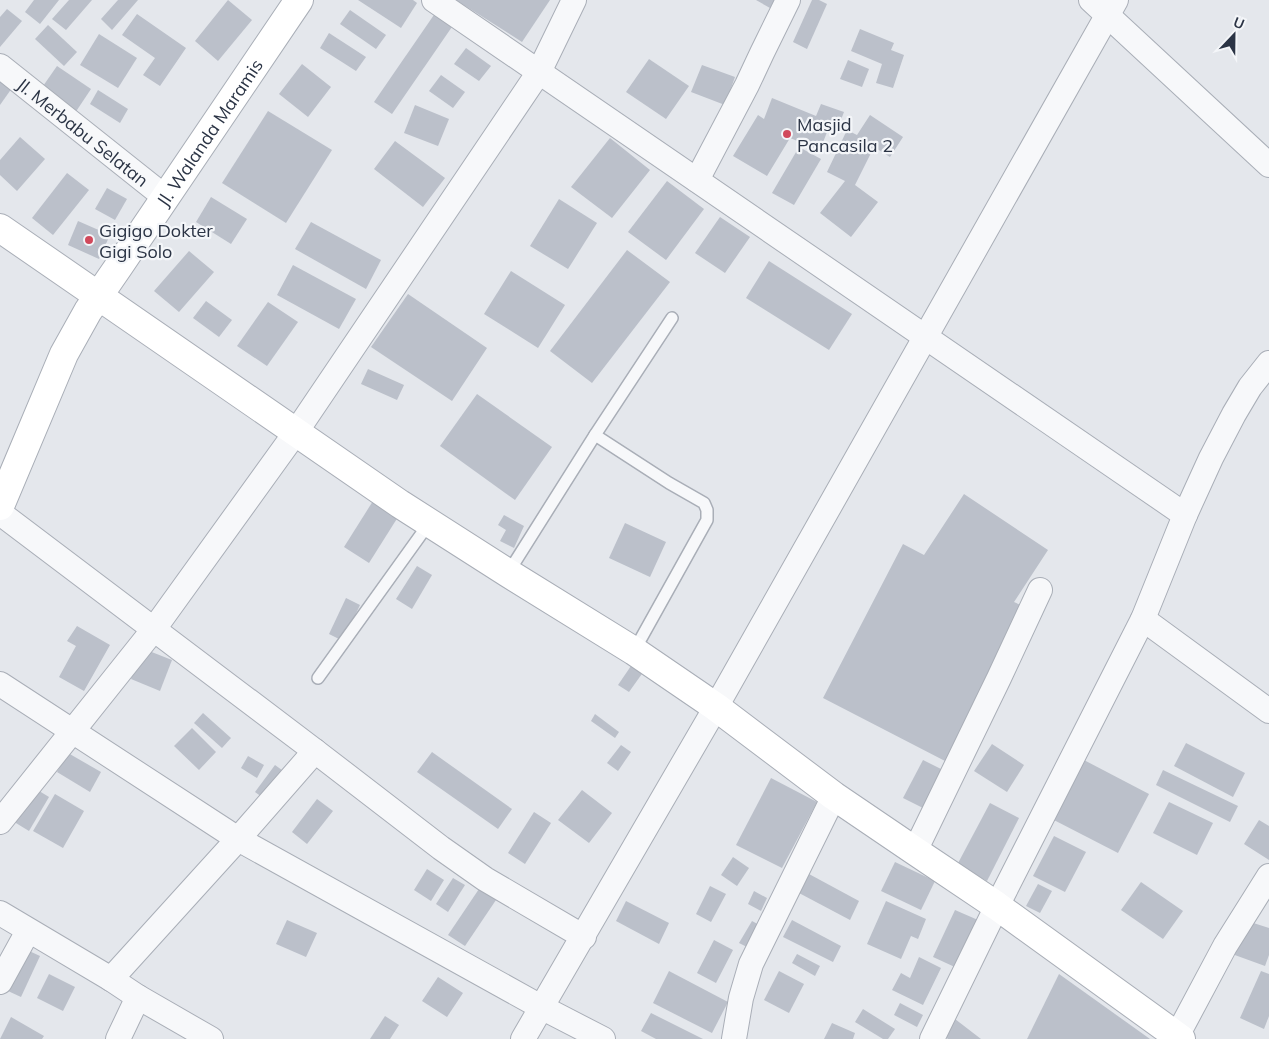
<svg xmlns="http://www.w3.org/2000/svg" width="1269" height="1039" font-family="Mulish,sans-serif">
	<rect width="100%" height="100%" fill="#e4e7ec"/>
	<g fill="#bbc0ca">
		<path d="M34,0H59L40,24L25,12Z"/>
		<path d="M69,0H92L66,30L52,19Z"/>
		<path d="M118,0H138L112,30L101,19Z"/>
		<path d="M228,0L252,20L218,61L195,41Z"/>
		<path d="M358,0H413L417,3L401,28Z"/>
		<path d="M456,0H550L522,42Z"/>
		<path d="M756,0H784L777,12Z"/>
		<path d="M812,0H819L827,4L807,49L793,42Z"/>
		<path d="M7,9L22,21L0,47V17Z"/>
		<path d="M438,9L456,21L392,114L374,102Z"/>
		<path d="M350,10L386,35L376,49L340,24Z"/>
		<path d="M137,14L186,48L160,86L143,75L155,58L122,35Z"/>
		<path d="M48,25L77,52L64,66L35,39Z"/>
		<path d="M860,29L894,43L891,50L904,55L893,88L876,83L882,64L851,51Z"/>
		<path d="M329,33L366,57L356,71L320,48Z"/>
		<path d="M99,34L137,58L118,88L80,65Z"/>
		<path d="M466,48L491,66L479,81L454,64Z"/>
		<path d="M649,59L689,86L666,119L626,92Z"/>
		<path d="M848,60L869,69L862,87L840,79Z"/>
		<path d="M302,64L331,87L308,117L279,94Z"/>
		<path d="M702,65L735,77L725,105L691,92Z"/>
		<path d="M57,66L91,89L75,113L41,89Z"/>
		<path d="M441,75L465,92L453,108L429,91Z"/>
		<path d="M0,79L12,88L0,105Z"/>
		<path d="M98,90L128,109L120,123L90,104Z"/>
		<path d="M772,98L816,116L821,104L844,112L837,130L829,127L820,150L790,138L767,176L733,156L758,115L764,119Z"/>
		<path d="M415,105L449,119L438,146L404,133Z"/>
		<path d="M268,111L332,150L286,223L222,183Z"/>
		<path d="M870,115L903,137L890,157L874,147L855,185L878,202L851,237L820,213L845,181L827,172L847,130L857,135Z"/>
		<path d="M20,137L45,159L17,191L0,175V160Z"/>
		<path d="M610,138L650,170L612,218L571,187Z"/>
		<path d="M395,141L445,178L423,207L374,169Z"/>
		<path d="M799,147L821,159L794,205L772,193Z"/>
		<path d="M67,173L89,190L53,235L32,218Z"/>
		<path d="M667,181L704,209L666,260L628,232Z"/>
		<path d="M107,188L127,199L115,220L95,209Z"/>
		<path d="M211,197L247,219L231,244L196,222Z"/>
		<path d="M559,199L597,223L568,269L530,246Z"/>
		<path d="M720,217L750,237L725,273L695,253Z"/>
		<path d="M78,221L110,235L99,259L68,245Z"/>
		<path d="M311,222L381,260L366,289L295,249Z"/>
		<path d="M627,250L670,282L592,383L550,351Z"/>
		<path d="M189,251L214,272L179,312L154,291Z"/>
		<path d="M769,261L852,314L829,350L746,298Z"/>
		<path d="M293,265L356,299L339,329L277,295Z"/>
		<path d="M511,271L565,305L538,348L484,314Z"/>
		<path d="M408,294L487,348L452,401L371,347Z"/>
		<path d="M206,301L232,320L219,337L193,318Z"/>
		<path d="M268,302L298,322L267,366L237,346Z"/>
		<path d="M368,369L404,385L397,400L361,384Z"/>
		<path d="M477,394L552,447L515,500L440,446Z"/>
		<path d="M964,494L1048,550L1014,602L1025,607L945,761L823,698L903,544L924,555Z"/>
		<path d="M373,501L398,517L369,563L344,547Z"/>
		<path d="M504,515L524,526L514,548L500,541L506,530L498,525Z"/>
		<path d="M625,523L666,542L650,577L609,558Z"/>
		<path d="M417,566L432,575L412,609L396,599Z"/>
		<path d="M346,598L360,605L343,641L329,634Z"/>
		<path d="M77,626L110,645L84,691L59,677L76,646L67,641Z"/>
		<path d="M144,649L172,660L160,691L131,679Z"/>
		<path d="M633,663L644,671L629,692L618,685Z"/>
		<path d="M203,713L231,738L222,748L194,723Z"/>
		<path d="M595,714L619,732L615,738L591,721Z"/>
		<path d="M192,728L216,752L199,770L174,746Z"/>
		<path d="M1186,743L1245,773L1233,797L1174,766Z"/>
		<path d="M992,744L1024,765L1007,792L974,771Z"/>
		<path d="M621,745L631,752L618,771L607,763Z"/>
		<path d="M432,752L512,809L498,829L417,772Z"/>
		<path d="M68,753L101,772L90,792L57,772Z"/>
		<path d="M248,756L264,765L257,778L241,768Z"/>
		<path d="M1082,759L1149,794L1118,853L1050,818Z"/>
		<path d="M923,760L945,771L925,809L903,798Z"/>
		<path d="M275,765L286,773L266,800L255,792Z"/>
		<path d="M1163,770L1238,806L1230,822L1156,785Z"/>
		<path d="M771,778L817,802L782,868L736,845Z"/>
		<path d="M31,786L49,797L29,831L11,820Z"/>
		<path d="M582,790L612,813L589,843L558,820Z"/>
		<path d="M55,794L84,811L63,848L33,831Z"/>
		<path d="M317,799L333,811L307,844L292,832Z"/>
		<path d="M1169,802L1213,823L1197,855L1153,833Z"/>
		<path d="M990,803L1019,818L987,881L957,865Z"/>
		<path d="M534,812L551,823L525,864L508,853Z"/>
		<path d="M1259,820L1269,826V860L1244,844Z"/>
		<path d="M1054,836L1086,852L1065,892L1033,876Z"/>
		<path d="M733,857L749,868L737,886L721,875Z"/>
		<path d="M895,862L935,881L921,910L881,891Z"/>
		<path d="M427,869L444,880L431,901L414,890Z"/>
		<path d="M809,874L859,901L850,920L799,893Z"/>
		<path d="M453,878L465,885L448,912L436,904Z"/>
		<path d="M1141,882L1183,911L1163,939L1121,910Z"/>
		<path d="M1038,884L1052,891L1040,913L1026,906Z"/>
		<path d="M481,886L498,897L465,946L448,935Z"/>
		<path d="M710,886L726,894L711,922L696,914Z"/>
		<path d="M754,891L767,898L761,911L748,904Z"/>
		<path d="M626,901L669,923L659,944L616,921Z"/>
		<path d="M886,901L926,919L918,939L911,936L901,959L867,944Z"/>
		<path d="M955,910L978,920L957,968L933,957Z"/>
		<path d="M287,920L317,933L306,957L276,944Z"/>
		<path d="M792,920L841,946L833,962L783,937Z"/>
		<path d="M1244,920L1269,928V955L1265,966L1232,954Z"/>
		<path d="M752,921L765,928L753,950L739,943Z"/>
		<path d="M714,940L733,950L716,983L697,973Z"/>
		<path d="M27,950L40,956L21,997L8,991Z"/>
		<path d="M797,954L820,966L815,976L792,963Z"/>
		<path d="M919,957L941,968L923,1005L892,990L901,973L910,978Z"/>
		<path d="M669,971L728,1002L712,1033L653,1003Z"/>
		<path d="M779,971L804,984L789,1013L764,1000Z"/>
		<path d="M1261,971L1269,974V1016L1264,1029L1240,1018Z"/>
		<path d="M49,974L75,987L63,1011L37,998Z"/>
		<path d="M1059,974L1150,1039H1027Z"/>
		<path d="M438,977L463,993L447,1017L422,1001Z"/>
		<path d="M900,1003L923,1015L917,1027L894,1015Z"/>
		<path d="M863,1009L895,1029L888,1039H883L855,1022Z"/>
		<path d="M651,1013L703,1039H656L641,1031Z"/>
		<path d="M385,1016L399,1025L390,1039H370Z"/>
		<path d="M11,1017L44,1036L42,1039H0Z"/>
		<path d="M955,1019L981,1039H948L943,1035Z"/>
		<path d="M832,1023L855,1033L853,1039H824Z"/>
	</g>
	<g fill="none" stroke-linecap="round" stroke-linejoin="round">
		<g stroke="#a9aeb7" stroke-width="14">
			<g id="lane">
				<path d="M595,435L669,483L704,503L707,510V520L634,651"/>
				<path d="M508,573L595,435L672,318"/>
				<path d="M318,678L430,522"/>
			</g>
		</g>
		<g stroke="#a9aeb7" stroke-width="26">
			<g id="street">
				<path d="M434,0L1185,515"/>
				<path d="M1091,0L1269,165"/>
				<path id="s1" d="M0,66L166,198"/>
				<path d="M697,180L747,85L762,53L788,0"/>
				<path d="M0,513L315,751L441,848L485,879L584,937"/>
				<path d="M1143,619L1269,711"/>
				<path d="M0,684L238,839L541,1007L603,1039"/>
				<path d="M0,822L154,629L296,432L539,72L574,0"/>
				<path d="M915,851L999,678L1040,590"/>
				<path d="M0,913L111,979L138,997L211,1039"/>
				<path d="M111,979L238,839L315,751"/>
				<path d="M0,982L28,931"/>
				<path d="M1177,1036L1225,946L1269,876"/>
				<path d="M118,1039L138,997"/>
				<path d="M523,1039L716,707L1116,0"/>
				<path d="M734,1039L741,998L751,964L834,796"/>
				<path d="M932,1039L997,906L1143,619L1185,515L1211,458L1234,414L1250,387L1269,363"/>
			</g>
		</g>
		<g stroke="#a9aeb7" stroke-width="30">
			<g id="secondary">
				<path d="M0,228L400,504L508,573L634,651L716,707L834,796L915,851L997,906L1181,1039"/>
				<path id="s2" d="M0,506L64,354L88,311L119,266L299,0"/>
			</g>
		</g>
		<use href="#lane" stroke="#f7f8fa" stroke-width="11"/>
		<use href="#street" stroke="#f7f8fa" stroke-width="24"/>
		<use href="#secondary" stroke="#fff" stroke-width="28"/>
	</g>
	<g fill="#d1495b" stroke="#f4f6f9" stroke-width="2">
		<circle cx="787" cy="134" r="5"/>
		<circle cx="89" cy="240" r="5"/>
	</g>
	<g text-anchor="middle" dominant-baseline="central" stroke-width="4.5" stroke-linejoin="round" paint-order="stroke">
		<g font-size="18" fill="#2b3445" stroke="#f4f6f9" text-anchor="start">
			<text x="797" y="124">Masjid<tspan x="797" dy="21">Pancasila 2</tspan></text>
			<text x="99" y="230">Gigigo Dokter<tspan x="99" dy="21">Gigi Solo</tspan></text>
		</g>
		<g font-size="18" fill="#2b3445" stroke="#f4f6f9">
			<text stroke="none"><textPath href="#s1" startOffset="106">Jl. Merbabu Selatan</textPath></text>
			<text stroke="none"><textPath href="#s2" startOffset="430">Jl. Walanda Maramis</textPath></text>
		</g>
	</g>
	<g transform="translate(1234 35) rotate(22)" stroke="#f4f6f9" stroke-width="4" paint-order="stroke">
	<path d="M0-4L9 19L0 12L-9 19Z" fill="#2b3445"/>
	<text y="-8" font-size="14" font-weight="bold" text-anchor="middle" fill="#2b3445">U</text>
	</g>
</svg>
